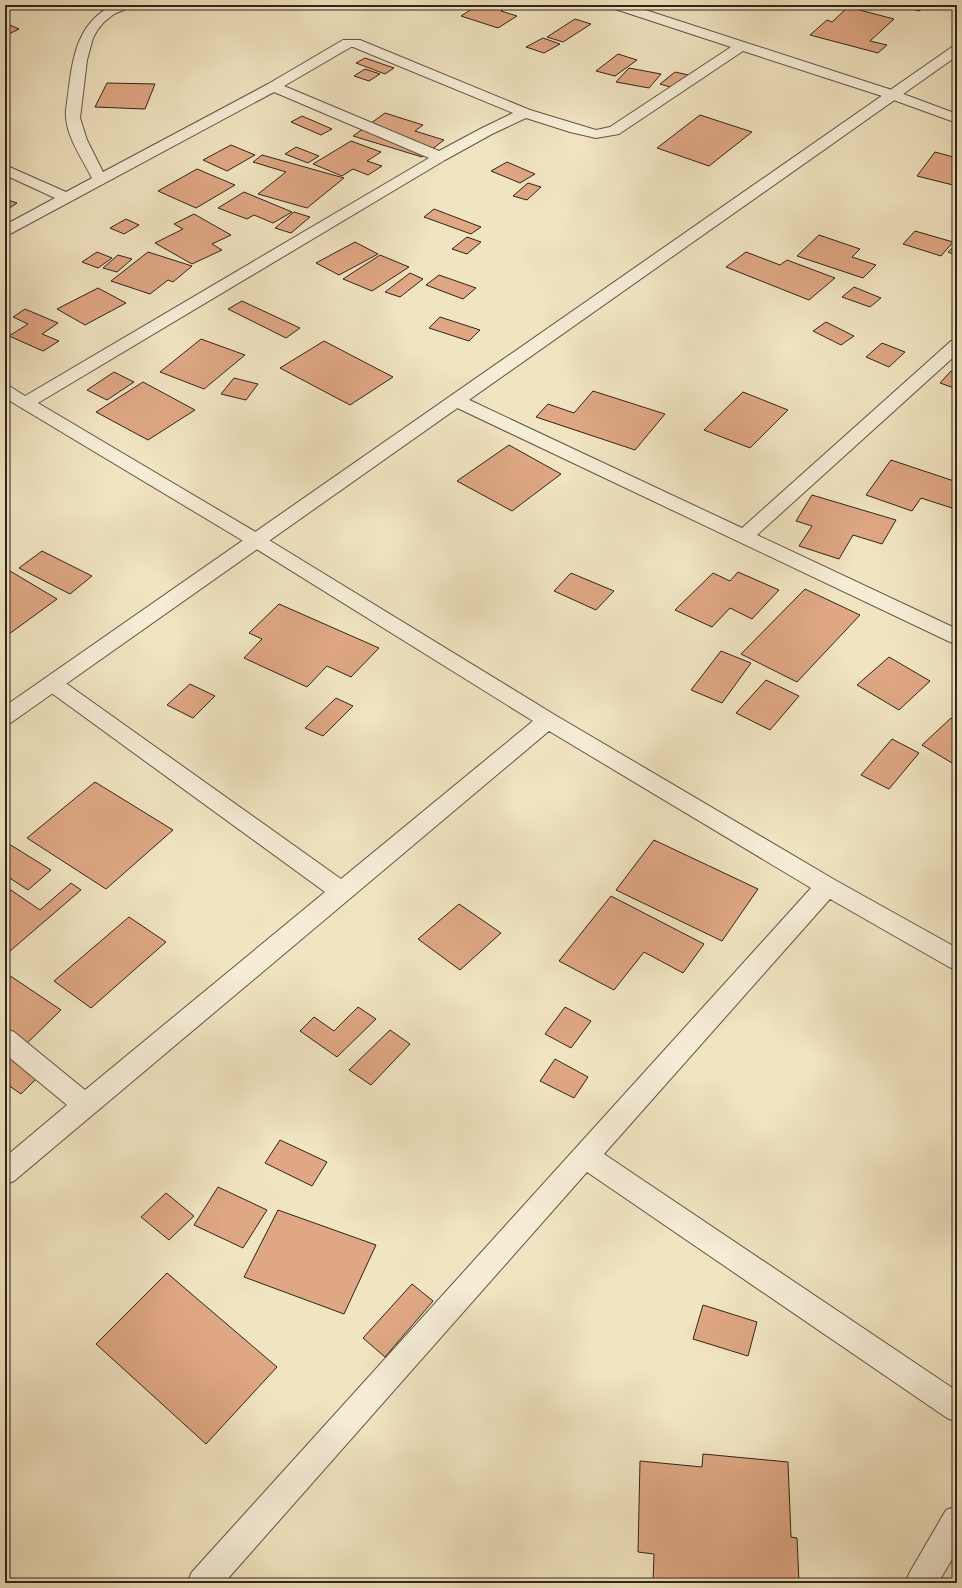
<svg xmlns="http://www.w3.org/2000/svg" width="962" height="1588" font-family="'IM FELL Great Primer',serif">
	<rect width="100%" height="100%" fill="#f1e4c1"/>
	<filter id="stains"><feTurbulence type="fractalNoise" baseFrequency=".005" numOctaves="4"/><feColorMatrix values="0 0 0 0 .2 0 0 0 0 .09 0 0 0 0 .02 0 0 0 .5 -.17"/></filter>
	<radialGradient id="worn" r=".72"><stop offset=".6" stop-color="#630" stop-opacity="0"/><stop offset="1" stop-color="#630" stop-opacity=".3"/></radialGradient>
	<g fill="#dfa784" stroke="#30241a">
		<path d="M25,5H49L38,10Z"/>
		<path d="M478,5H511L501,11L517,16L498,28L461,16Z"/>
		<path d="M900,5H928L919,11Z"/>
		<path d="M848,7L894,19L870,41L887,45L878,53L810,35L827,20L832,22Z"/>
		<path d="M575,19L591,24L563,42L547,37Z"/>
		<path d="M5,23L19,29L5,36Z"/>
		<path d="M543,38L560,44L544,53L526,47Z"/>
		<path d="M618,54L637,60L615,76L596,71Z"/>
		<path d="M365,58L394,68L385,74L356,63Z"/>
		<path d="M629,68L661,74L649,88L616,82Z"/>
		<path d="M365,69L380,74L369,81L354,76Z"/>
		<path d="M675,72L693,76L677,89L660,84Z"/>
		<path d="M107,83L155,84L145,109L95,107Z"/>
		<path d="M385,113L423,125L415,131L444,140L422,157L353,136Z"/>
		<path d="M700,115L752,132L709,166L657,148Z"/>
		<path d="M302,116L332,129L321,135L291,122Z"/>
		<path d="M351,141L381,152L367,161L382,166L368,175L353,169L342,176L313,164Z"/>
		<path d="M231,145L255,155L227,171L203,160Z"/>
		<path d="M296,147L319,156L308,163L285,154Z"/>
		<path d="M935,152L957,158V175L955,178L957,179V186L917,176Z"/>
		<path d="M262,155L344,178L307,208L258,194L286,172L253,162Z"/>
		<path d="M507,162L535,174L520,183L491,171Z"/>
		<path d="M197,169L235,185L196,208L158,191Z"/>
		<path d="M528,183L541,187L527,200L513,196Z"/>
		<path d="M244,192L292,212L273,223L254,215L247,219L218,208Z"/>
		<path d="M5,199L17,203L5,211Z"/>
		<path d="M434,209L481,227L471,234L424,217Z"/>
		<path d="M294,212L310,217L291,233L275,228Z"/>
		<path d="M194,214L231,235L212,244L222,250L192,264L155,243L183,229L174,224Z"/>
		<path d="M126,219L139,225L124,234L110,228Z"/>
		<path d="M915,231L953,242L941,256L903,244Z"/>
		<path d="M819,235L860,249L852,257L876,265L863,278L797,256Z"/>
		<path d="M467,237L481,242L467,254L452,249Z"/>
		<path d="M355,242L378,254L339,275L316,263Z"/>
		<path d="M957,244V256L948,252Z"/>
		<path d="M97,252L112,258L98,268L82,262Z"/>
		<path d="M148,252L192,266L173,282L168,280L150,294L111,281Z"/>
		<path d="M746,252L780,265L787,260L835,278L809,300L726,267Z"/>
		<path d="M118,255L132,259L117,272L103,268Z"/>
		<path d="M380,255L409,267L372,291L343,279Z"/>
		<path d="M410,273L423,279L400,297L385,292Z"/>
		<path d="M439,275L476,288L463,299L426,285Z"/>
		<path d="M854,287L881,298L870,307L842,297Z"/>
		<path d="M98,288L126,303L85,325L57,309Z"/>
		<path d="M242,301L300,328L286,338L228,309Z"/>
		<path d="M25,309L58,323L42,334L59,341L43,351L9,336L28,324L13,317Z"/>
		<path d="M440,317L480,330L469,341L429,328Z"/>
		<path d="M826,322L854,336L841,345L813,331Z"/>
		<path d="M201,339L245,355L204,389L160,372Z"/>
		<path d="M324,341L393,377L350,405L280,368Z"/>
		<path d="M882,343L905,352L889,367L866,357Z"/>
		<path d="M951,371L957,373V389L940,383Z"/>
		<path d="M114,372L134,382L107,400L87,390Z"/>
		<path d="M234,378L258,384L246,400L221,394Z"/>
		<path d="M143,382L195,410L148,440L96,412Z"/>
		<path d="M593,391L665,414L635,450L536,417L548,404L574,413Z"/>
		<path d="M743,392L788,410L750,448L704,430Z"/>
		<path d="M509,445L561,474L512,511L457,481Z"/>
		<path d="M891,460L957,482V507L955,509L921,498L912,511L866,495Z"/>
		<path d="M812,495L896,520L882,544L853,535L839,559L799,546L812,526L796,521Z"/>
		<path d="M42,551L92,576L70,594L19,568Z"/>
		<path d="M5,568L57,599L5,637Z"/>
		<path d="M738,572L779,590L752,619L730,608L712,627L675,610L713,573L730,581Z"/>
		<path d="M571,573L614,591L596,610L554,591Z"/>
		<path d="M805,589L860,615L797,682L741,654Z"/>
		<path d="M279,604L379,648L351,677L327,666L307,687L244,658L262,639L249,633Z"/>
		<path d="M721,651L751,663L722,703L691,690Z"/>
		<path d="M889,657L930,681L899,710L857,685Z"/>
		<path d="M766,680L799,696L770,730L736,713Z"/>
		<path d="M190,684L215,696L193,718L167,705Z"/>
		<path d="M336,698L353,706L323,736L305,728Z"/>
		<path d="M951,718L957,721V766L922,745Z"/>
		<path d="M892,739L919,753L889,789L861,775Z"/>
		<path d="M95,782L173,830L106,889L27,838Z"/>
		<path d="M654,840L758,889L722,941L616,890Z"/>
		<path d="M9,844L51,870L28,890L5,875V847Z"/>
		<path d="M71,883L81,890L10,951L5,947V886L40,910Z"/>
		<path d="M611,896L704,944L683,973L644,952L614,990L559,961Z"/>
		<path d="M459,904L501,933L460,970L418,939Z"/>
		<path d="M129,917L166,942L91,1008L54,981Z"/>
		<path d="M6,973L61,1010L22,1048L49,1066L21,1094L5,1083Z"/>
		<path d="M358,1007L376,1019L337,1057L300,1031L314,1017L334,1031Z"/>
		<path d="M565,1007L591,1021L571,1048L545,1034Z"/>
		<path d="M390,1030L410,1044L371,1085L349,1070Z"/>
		<path d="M555,1059L588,1077L574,1098L540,1081Z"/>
		<path d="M280,1140L327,1162L312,1186L265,1163Z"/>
		<path d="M218,1187L267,1210L243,1248L194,1225Z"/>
		<path d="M166,1193L194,1216L169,1240L141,1217Z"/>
		<path d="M278,1210L376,1245L344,1314L244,1277Z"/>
		<path d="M167,1273L277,1367L206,1444L96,1344Z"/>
		<path d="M412,1284L433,1301L385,1357L363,1338Z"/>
		<path d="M703,1305L757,1322L748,1356L693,1339Z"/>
		<path d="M703,1454L788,1462L791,1537L797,1538L799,1583H653L654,1554L638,1552L640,1461L702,1467Z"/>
	</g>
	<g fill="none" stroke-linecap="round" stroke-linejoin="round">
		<g stroke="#605444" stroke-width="2">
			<g id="minor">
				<path d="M113,5H129L128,8L114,14L104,22L98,29L93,38L87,60L80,118L87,140L103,172L268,84L343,40H360L530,110L596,130L610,127L731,47L612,8L611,5H630L898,92L957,114V123L888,98L743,51L619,134L596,138L570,132L526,118L492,134L445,160L38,403L264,537L555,715L835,880L957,948V970L949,967L830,899L604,1154L957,1391V1422L947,1418L587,1172L224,1583H187L192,1572L811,888L549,731L14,1181L5,1185V1157L67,1105L5,1054V1029L14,1032L85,1090L325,892L46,689L43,684L46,679L53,677L60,679L341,879L533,721L250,545L5,398V386L11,387L25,396L429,158L274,92L10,234L5,236V225L55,198L5,175V165L66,192L92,178C82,158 64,134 66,110C72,70 71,26 113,5ZM351,47H353L513,113L482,128L439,151L284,86Z"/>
				<path d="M957,340V354L757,535L957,629V644L950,642L451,405L448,401L451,397L457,396L463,397L742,528L951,341Z"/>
				<path d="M957,1506V1551L938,1583H905L910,1572L946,1510Z"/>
			</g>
		</g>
		<g stroke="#605444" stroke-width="2">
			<path id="tertiary" d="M957,46V56L12,722L5,725V706L952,47Z"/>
		</g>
		<use href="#minor" fill="#f6edd7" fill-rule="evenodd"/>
		<use href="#tertiary" fill="#f6edd7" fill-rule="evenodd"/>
	</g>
	<rect width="962" height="1588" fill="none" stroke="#f1e4c1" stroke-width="20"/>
	<rect x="6" y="6" width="950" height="1576" fill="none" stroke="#30241a" stroke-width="2"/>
	<rect x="10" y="10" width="942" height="1568" fill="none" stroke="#30241a"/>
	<rect width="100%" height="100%" filter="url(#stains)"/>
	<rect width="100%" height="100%" fill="url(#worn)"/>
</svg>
